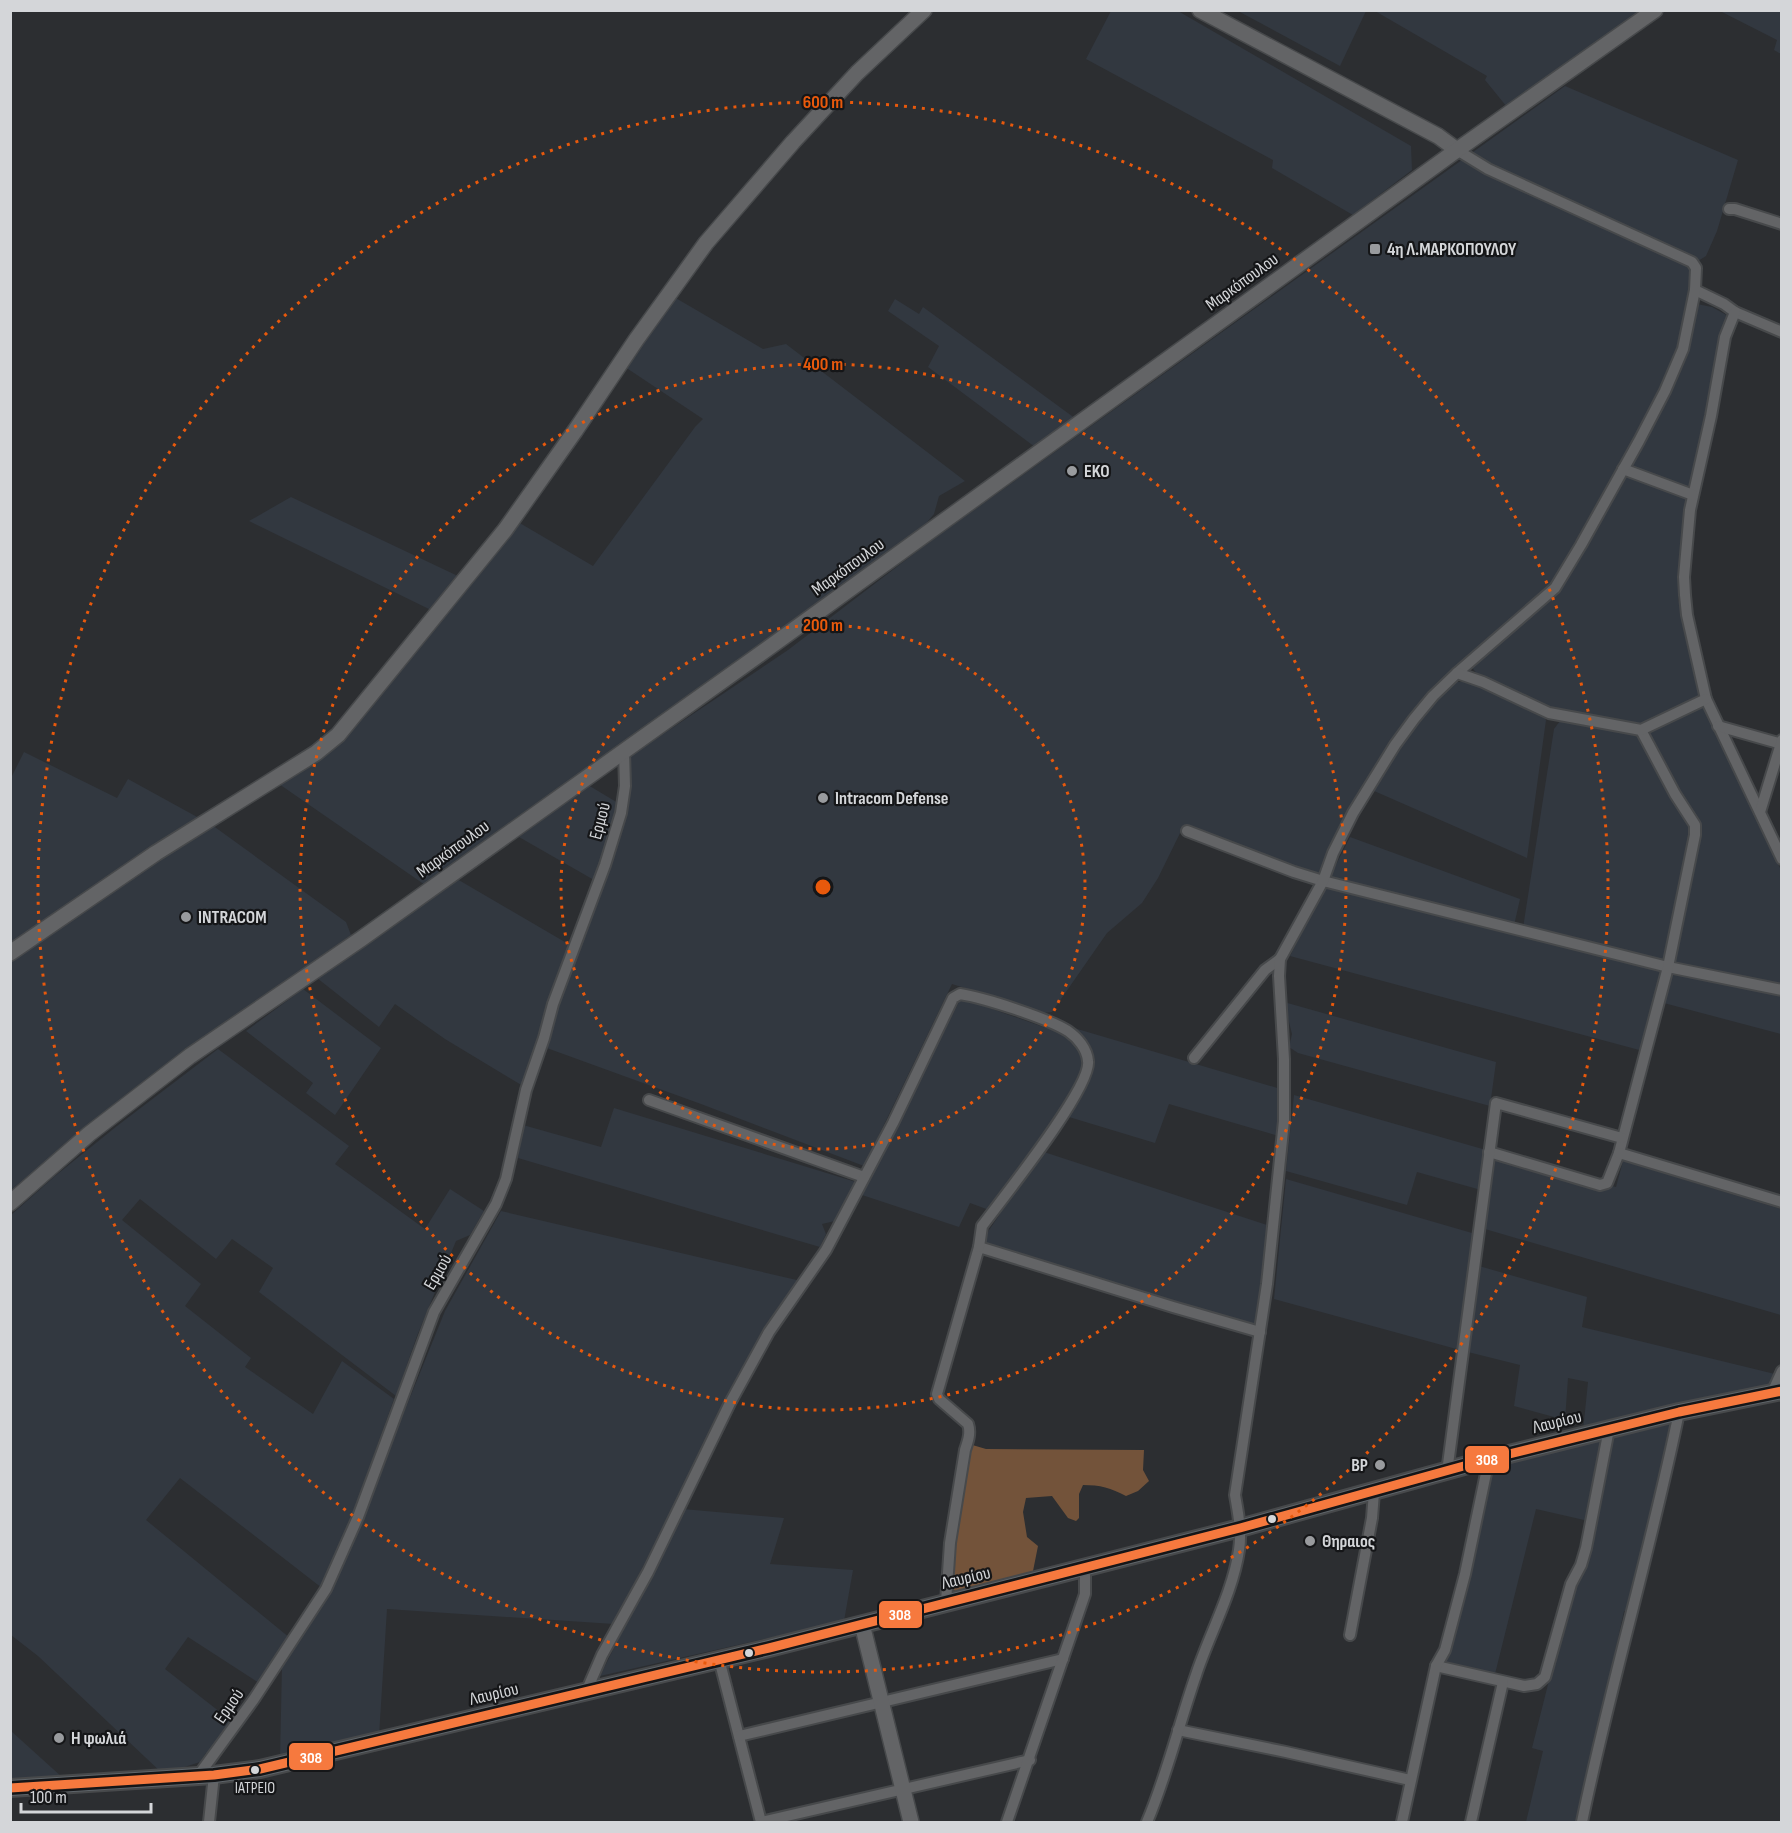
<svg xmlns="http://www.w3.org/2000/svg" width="1792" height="1833" font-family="'Sofia Sans Condensed',sans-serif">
	<rect width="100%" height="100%" fill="#2c2e31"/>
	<g fill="#323840">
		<path d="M1111,11H1178L1411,146L1412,170L1353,215L1272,168L1273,160L1086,59Z"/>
		<path d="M1238,11H1366L1340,66Z"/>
		<path d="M1375,11H1640L1507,107L1485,80L1487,76Z"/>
		<path d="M1720,11H1781V54L1774,50L1777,40Z"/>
		<path d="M1565,86L1738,160L1717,231L1706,256L1698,261L1689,283L1687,302L1712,307L1730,317L1687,512L1678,598L1703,699L1640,728L1549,711L1480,678L1471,666L1448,689L1457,682H1470L1543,715L1546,720L1527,858L1365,787L1346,817L1317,876L1184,825L1158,878L1142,903L1107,933L1052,1012L1043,1013L952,984L864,1166L701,1104L544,1047L610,864L629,757L788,650L924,546Z"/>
		<path d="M674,297L763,349L786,344L965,481L939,496L934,514L918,533L428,887L279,784L331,750L518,522L593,566L695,427L703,419L625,367Z"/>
		<path d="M895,299L919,314L923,307L1076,419L1035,447L928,367L939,346L888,311Z"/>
		<path d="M291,497L460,577L431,610L249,521Z"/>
		<path d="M1704,703L1781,870V1034L1660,1002L1697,836L1644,730Z"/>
		<path d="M1563,717L1642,735L1692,826L1663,961L1523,928L1554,729Z"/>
		<path d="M24,752L117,798L128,779L199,818L112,873L11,948V778Z"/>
		<path d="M588,785L618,803L594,880L519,837Z"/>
		<path d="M212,825L346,922L351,935L129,1092L11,1190V960L71,917Z"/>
		<path d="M1350,837L1520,899L1513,930L1662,968L1643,1051L1290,956Z"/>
		<path d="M457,879L570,945L523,1086L445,1039L395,1004L379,1027L317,978Z"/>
		<path d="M303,989L381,1048L335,1115L306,1093L313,1083L246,1031Z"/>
		<path d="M961,998L1052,1030L1057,1023L1284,1090L1279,1136L1169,1104L1155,1143L1069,1117L1044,1152L1267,1225L1256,1329L1159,1300L984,1243L989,1230L1000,1214L970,1203L959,1227L862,1195Z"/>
		<path d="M1284,1002L1496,1062L1490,1106L1298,1053L1289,1047L1292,1034Z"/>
		<path d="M218,1049L349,1146L335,1164L425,1229L450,1189L484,1211L470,1235L456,1241L417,1336L396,1396L259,1292L273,1268L232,1239L216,1259L140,1199L122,1220L201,1284L185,1306L251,1358L245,1367L313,1414L342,1361L394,1399L346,1532L322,1588L180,1478L146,1520L290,1638L259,1683L188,1637L165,1669L234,1723L210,1754L206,1753L200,1762L163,1774L38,1656L11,1635L10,1216L55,1176L117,1126Z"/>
		<path d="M1294,1095L1486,1150L1481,1190L1417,1172L1407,1205L1286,1171Z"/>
		<path d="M614,1108L856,1182L839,1220L822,1224L826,1234L820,1247L518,1158L523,1125L601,1147Z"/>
		<path d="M1496,1154L1616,1187L1623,1161L1781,1209V1315L1485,1229Z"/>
		<path d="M1286,1179L1472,1233L1475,1241L1460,1350L1274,1299Z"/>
		<path d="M501,1211L801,1281L770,1322L750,1354L614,1624L387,1609L379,1736L280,1759L282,1665L341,1568L445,1311Z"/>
		<path d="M1479,1266L1587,1297L1582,1327L1779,1375L1774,1385L1583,1431L1588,1382L1568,1378L1565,1420L1514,1406L1520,1365L1468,1352Z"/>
		<path d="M1672,1424L1629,1611H1624L1578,1822H1526L1543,1751L1532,1748L1573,1585L1593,1522L1536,1509L1494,1678L1444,1666L1491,1466Z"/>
		<path d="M683,1509L784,1518L770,1564L853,1570L844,1621L600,1676Z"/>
		<path d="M11,1731L63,1778L11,1783Z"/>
	</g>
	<path fill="#73533a" d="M969,1444L986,1449L1144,1450L1143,1470L1149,1481L1138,1491L1126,1496C1111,1488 1100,1485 1083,1485L1079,1494V1518L1076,1521L1068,1518L1052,1496L1026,1498L1023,1512L1027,1537L1038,1546L1032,1576L961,1597L954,1590L949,1578Z"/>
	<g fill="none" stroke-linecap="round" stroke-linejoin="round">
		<g stroke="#47494b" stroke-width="14">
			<g id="street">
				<path d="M1729,209H1735L1782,224"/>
				<path d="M1695,290L1724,304L1735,312L1782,332"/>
				<path d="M1735,312L1725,337L1711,416L1690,510L1684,577L1685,595L1687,615L1706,699L1782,859"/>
				<path d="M1623,469L1693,495"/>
				<path d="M1457,673L1555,588L1581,545L1639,441L1665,391L1683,349L1695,290L1696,268L1692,262L1488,169L1457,150"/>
				<path d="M1718,726L1782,744"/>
				<path d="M1760,812L1782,740"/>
				<path d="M1187,831L1294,872L1323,881L1668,967L1782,990"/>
				<path d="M1194,1058L1265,970L1280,959"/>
				<path d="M649,1100L864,1177"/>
				<path d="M1489,1152L1600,1185L1607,1183L1619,1153L1668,967L1695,835V825L1675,794L1641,730"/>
				<path d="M1619,1153L1782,1202"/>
				<path d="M1772,1393L1782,1371"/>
				<path d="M1447,1472L1496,1103L1622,1138"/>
				<path d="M946,1602L950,1543L965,1450C968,1441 971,1433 968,1424L939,1399L937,1394L979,1247L1173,1307L1260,1332"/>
				<path d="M1350,1635L1372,1518L1374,1492"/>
				<path d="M719,1659L761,1822"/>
				<path d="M1436,1666L1524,1686L1537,1684L1545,1677L1571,1584L1581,1565L1586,1548L1609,1429"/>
				<path d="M586,1692L602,1655L648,1572L730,1403L769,1332L826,1250L893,1123L953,998L960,994C985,998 1047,1018 1068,1031C1078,1038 1087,1049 1088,1061C1092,1087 1002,1199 982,1226L979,1247"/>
				<path d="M1178,1730L1286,1752L1410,1780"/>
				<path d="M739,1736L1063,1659"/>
				<path d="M198,1776L254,1699L326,1589L358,1517L434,1312L496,1204L506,1179L526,1090L544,1038L553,1004L605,865L621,813L625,786L624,751"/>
				<path d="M209,1822L214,1775"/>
				<path d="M761,1822L1030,1760"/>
				<path d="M1007,1822L1085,1594V1569"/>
				<path d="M1147,1822C1167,1775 1179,1724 1196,1675C1209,1635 1233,1592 1239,1550C1242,1531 1238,1513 1235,1495L1267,1284L1284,1121V1059L1279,976L1280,959L1323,881L1333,853L1353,813L1395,745L1414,719L1433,696L1457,673L1483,682L1549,713L1641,730L1706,699"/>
				<path d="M1402,1822L1436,1666L1445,1650L1465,1574L1489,1459"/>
				<path d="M1471,1822L1503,1682"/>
				<path d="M1582,1822C1610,1685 1651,1550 1679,1412"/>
			</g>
		</g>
		<g stroke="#47494b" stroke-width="18">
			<g id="secondary">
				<path d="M1200,10L1438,136L1457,150"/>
				<path d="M10,953L156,853L316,753L338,735L505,530L575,431L636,340L706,243L793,142L857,73L924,10"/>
				<path d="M10,1203L89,1134L190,1056L361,939L767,649L1457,150L1655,10"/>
				<path d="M862,1624L911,1822"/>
			</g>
		</g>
		<g stroke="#47494b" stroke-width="20">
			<path id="primary" d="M10,1788L214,1775L260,1769L769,1648L1240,1528L1489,1459L1679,1412L1782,1391"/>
		</g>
		<use href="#street" stroke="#636466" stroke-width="10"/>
		<use href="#secondary" stroke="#636466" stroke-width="15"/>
		<use href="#primary" stroke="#5f656a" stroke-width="16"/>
		<g stroke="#151618" stroke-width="14">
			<path id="bus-1" d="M10,1788L214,1775L260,1769L769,1648L1240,1528L1489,1459L1679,1412L1782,1391"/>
		</g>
		<use href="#bus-1" stroke="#f6793e" stroke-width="9"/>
	</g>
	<g fill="none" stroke="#e8590c" stroke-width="3" stroke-dasharray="3 6">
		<circle cx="823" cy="887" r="262"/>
		<circle cx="823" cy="887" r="523"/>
		<circle cx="823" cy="887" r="785"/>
	</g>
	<g fill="#999b9e" stroke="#151618" stroke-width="2">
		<rect x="1369" y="243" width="12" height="12" rx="3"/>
		<circle cx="1072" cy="471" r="6"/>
		<circle cx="823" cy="798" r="6"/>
		<circle cx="186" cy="917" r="6"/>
		<circle cx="1380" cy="1465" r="6"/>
		<circle cx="1310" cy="1541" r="6"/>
		<circle cx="59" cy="1738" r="6"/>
	</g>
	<g fill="#d4d6d9" stroke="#151618" stroke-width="2">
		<circle cx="1272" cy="1519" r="5"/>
		<circle cx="749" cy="1653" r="5"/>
		<circle cx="255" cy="1770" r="5"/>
	</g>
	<g text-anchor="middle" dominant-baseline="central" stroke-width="4.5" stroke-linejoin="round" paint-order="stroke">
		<g font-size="16" fill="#d4d6d9" stroke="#151618">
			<text x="255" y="1788">ΙΑΤΡΕΙΟ</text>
		</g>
		<g font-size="18" font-weight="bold" fill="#d4d6d9" stroke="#151618" text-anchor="start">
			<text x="1387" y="249">4η Λ.ΜΑΡΚΟΠΟΥΛΟΥ</text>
			<text x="1084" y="471">EKO</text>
			<text x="835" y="798">Intracom Defense</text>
			<text x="198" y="917">INTRACOM</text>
			<text x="1368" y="1465" text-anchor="end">BP</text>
			<text x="1322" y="1541">Θηραιος</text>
			<text x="71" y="1738">Η φωλιά</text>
		</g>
		<g font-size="18" fill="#d4d6d9" stroke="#151618">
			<text transform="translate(1242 282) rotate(-36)">Μαρκόπουλου</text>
			<text transform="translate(848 567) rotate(-36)">Μαρκόπουλου</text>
			<text transform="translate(600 821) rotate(-75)">Ερμού</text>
			<text transform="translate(453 849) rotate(-36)">Μαρκόπουλου</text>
			<text transform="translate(438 1272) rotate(-60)">Ερμού</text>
			<text transform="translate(1557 1422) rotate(-14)">Λαυρίου</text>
			<text transform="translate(966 1578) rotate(-13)">Λαυρίου</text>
			<text transform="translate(494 1694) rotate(-13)">Λαυρίου</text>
			<text transform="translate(229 1706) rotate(-55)">Ερμού</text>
		</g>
	</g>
	<circle cx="823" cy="887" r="9" fill="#e8590c" stroke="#151618" stroke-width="3"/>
	<g font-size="18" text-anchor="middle" font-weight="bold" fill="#e8590c" stroke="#151618" stroke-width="4.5" stroke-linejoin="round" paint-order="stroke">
		<text x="823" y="108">600 m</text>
		<text x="823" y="370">400 m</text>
		<text x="823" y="631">200 m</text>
	</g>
	<g stroke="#151618" stroke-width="2">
		<rect x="1464" y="1445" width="46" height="29" rx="6" fill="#f6793e"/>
		<rect x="878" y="1600" width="45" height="29" rx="6" fill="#f6793e"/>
		<rect x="288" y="1742" width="46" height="29" rx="6" fill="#f6793e"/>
	</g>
	<g font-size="16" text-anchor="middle" font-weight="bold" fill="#fff">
		<text x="1487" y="1465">308</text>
		<text x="900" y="1620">308</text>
		<text x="311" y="1763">308</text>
	</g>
	<rect width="1792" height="1833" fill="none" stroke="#d4d6d9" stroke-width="24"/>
	<path d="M21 1803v9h130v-9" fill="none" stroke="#d4d6d9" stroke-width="3"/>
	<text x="30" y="1803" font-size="18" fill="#d4d6d9" stroke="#151618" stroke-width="4.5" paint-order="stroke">100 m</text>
</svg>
